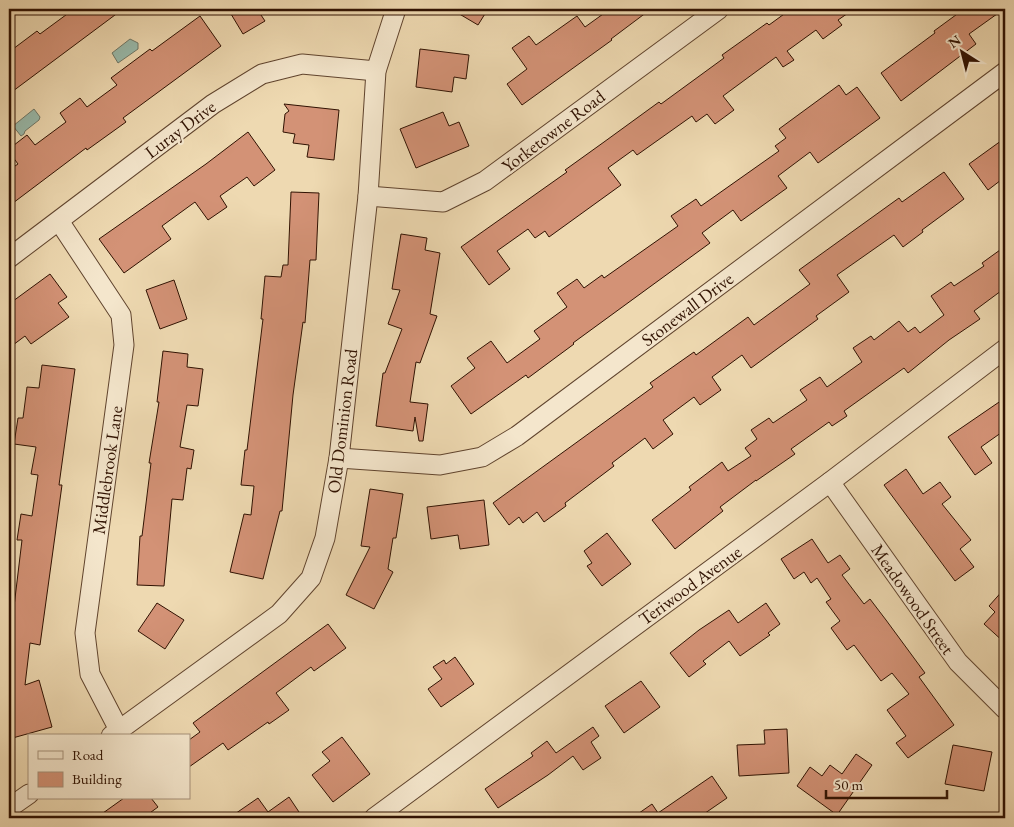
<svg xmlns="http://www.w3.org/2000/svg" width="1014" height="827" font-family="'EB Garamond',serif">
	<rect width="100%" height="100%" fill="#eed9b1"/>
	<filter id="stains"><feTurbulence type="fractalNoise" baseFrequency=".004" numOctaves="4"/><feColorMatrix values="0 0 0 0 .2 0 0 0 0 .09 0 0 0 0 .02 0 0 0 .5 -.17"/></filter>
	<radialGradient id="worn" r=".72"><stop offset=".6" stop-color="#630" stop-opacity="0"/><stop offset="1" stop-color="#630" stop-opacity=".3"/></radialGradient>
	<g fill="#99baab" stroke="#6f7767">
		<path d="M130,39L138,43V49L118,63L112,53Z"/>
		<path d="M34,109L40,117L39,120L25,131L24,134L21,136L13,126Z"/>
	</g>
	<g fill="#d39276" stroke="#301202">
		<path d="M74,9H123L9,94V52L37,31L40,34Z"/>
		<path d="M228,9H257L265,21L243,34Z"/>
		<path d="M451,9H488L478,25Z"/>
		<path d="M610,9H651L611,39L612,40L522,105L507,84L527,69L512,48L529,36L536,45L577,16L585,27Z"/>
		<path d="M791,9H854L838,20L842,25L823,39L816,30L787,51L794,60L783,67L776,57L723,96L734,110L715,124L707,114L696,122L692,116L637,155L633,150L608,168L621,185L549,237L545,231L535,238L528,229L497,251L510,269L489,285L461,247L567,172L565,170L604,142L659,102L661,104L724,58L722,55L767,23L769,25Z"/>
		<path d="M964,9H1004L969,34L976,44L901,101L881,73L935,33L934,31Z"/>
		<path d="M200,16L221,46L123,118L126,122L87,150L86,148L9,206V170L18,164L9,152V149L27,135L35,145L66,122L60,113L80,98L87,107L117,85L111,78L150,49L152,51Z"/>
		<path d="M420,49L469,55L466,79L454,77L452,92L416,87Z"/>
		<path d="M839,85L846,95L857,87L880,118L818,163L810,152L778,176L787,188L741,221L733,210L702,233L710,243L573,343L574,344L528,378L526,375L471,414L451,386L475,368L467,358L491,341L507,363L540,339L534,331L567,307L557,293L577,279L584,288L602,275L604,278L678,226L671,216L696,199L701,206L779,151L775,146L786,138L779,129Z"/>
		<path d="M284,104L339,110L334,160L307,157L309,145L293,143L295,134L283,132L285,114L289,111Z"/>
		<path d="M443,112L449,126L459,122L469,146L416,168L400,129Z"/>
		<path d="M248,132L275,170L254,186L247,177L220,196L227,207L208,220L195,202L162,226L171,239L124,273L99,239L206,164Z"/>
		<path d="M1005,138V177L988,190L969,164Z"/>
		<path d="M944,172L964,199L922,230L923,232L903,247L894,235L837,275L849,292L816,316L818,319L751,368L742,355L712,377L721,390L700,405L694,397L663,420L673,434L653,449L645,438L612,463L614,466L565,503L566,506L544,522L537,512L523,523L519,517L509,525L493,503L653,387L650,383L694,352L696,355L748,317L754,325L810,284L799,270L899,198L902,202Z"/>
		<path d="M291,192L319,193L316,260H310L305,323L303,322L293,395L282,511H280L263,579L230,572L244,514L251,515L254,486L241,485L245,450H247L263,319H261L265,276L281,277L283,265H288Z"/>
		<path d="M401,234L427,238L425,250L440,253L430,314L437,316L420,363L416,362L410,402L428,404L423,441H419L415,417L413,431L376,426L383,373H385L402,329L388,324L400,290L392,289Z"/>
		<path d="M1000,250L1005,257V288L974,311L980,319L949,340L908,373L904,368L844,411L847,416L832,426L829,422L791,449L795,454L756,481V480L720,507L723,511L675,549L652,520L691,490L689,487L722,462L728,471L751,456L745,448L757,439L751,430L769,418L773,423L807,400L800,390L820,377L827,387L862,362L853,348L871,336L874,340L899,321L908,332L915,327L920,333L944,315L931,296L951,282L954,286L984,266L982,263Z"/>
		<path d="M50,274L67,297L58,303L69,317L31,344L25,336L9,348V304Z"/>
		<path d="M174,280L187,319L160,329L146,290Z"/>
		<path d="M163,351L188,354L187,367L203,369L198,406L187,405L180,447L194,450L191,469L187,468L183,500L172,499L164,586L137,585L140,536H142L151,463H149L159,402H157Z"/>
		<path d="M42,365L75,369L59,485H62L40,645L30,643L25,685L39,680L52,727L9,739V615H13L22,540H17L21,514L32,516L38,475L31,474L36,447L14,444L18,418H23L27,387L39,388Z"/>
		<path d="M1005,398V430L981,447L992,463L975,475L948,437Z"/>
		<path d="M906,469L923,494L940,482L951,497L942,504L971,540L960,549L974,567L955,581L884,485Z"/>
		<path d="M370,489L403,494L396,538H393L388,569L393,572L374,609L346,595L370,547L361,546Z"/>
		<path d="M484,500L489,545L460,549L458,535L431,539L427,507Z"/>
		<path d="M607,533L631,564L602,586L587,566L592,563L584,551Z"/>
		<path d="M812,539L828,563L840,555L850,569L842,575L864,604L870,599L886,620L925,673L919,677L954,725L908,758L896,743L906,736L887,710L909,694L892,673L881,681L854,645L847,650L831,628L840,621L826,602L831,599L817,578L811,583L804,572L794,579L781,559Z"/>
		<path d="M1005,588V643L984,624L995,612L989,606Z"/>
		<path d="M157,603L184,620L165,649L138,631Z"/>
		<path d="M766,603L780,624L768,633L770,635L740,656L729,641L703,661L706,664L689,677L670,653L699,630L729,610L738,623Z"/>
		<path d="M328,624L346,648L314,671L311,667L276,693L289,710L269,724L268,722L228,750L223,743L189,767V740L200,732L193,723Z"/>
		<path d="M455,657L474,684L441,707L428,689L442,679L433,667L444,660L446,664Z"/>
		<path d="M641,681L660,707L624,733L605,706Z"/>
		<path d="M593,727L599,736L591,742L601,758L583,770L573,756L548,775L498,808L485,789L533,756L531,753L547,741L556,753Z"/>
		<path d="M787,729L789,773L739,776L737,745L765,744L764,730Z"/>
		<path d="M342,737L370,774L333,802L312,775L330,761L322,752Z"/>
		<path d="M953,745L992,752L984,791L945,784Z"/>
		<path d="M856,754L872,765L837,815L797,786L810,767L822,776L830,765L842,774Z"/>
		<path d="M712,776L727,798L698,818H632L652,804L658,813Z"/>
		<path d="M289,797L303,818H229L258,798L268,812Z"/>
		<path d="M124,798H151L158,807L143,818H96Z"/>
	</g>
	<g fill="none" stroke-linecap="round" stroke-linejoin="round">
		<g stroke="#60442e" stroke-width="21">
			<g id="street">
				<path d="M368,196L443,202L485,181L719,9"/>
				<path d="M59,221L121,315L124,345L85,633L90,674L119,730"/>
				<path d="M9,258L213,104L262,74L302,64L376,71"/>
				<path d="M339,458L440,465L482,457L517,436L1005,72"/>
				<path d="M830,482L958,662L1005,709"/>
				<path d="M111,736L279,614L311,578L325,538L339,458L368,196L376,71L396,9"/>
				<path d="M9,808L29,794"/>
				<path d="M374,818L830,482L1005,349"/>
			</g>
		</g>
		<use href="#street" stroke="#f4e6cc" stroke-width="19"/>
	</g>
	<g text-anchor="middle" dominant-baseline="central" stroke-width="4.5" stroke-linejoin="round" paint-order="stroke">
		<g font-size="18" fill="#301202" stroke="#f4e6cc">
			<text transform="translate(180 129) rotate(-37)">Luray Drive</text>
			<text transform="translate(553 131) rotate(-37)">Yorketowne Road</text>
			<text transform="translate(687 309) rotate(-37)">Stonewall Drive</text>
			<text transform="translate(342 421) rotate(-83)">Old Dominion Road</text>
			<text transform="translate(107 470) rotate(-82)">Middlebrook Lane</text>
			<text transform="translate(690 585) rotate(-36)">Teriwood Avenue</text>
			<text transform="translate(913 599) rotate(55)">Meadowood Street</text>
		</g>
	</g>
	<rect width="1014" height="827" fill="none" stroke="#eed9b1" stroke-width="30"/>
	<rect x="10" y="10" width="994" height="807" fill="none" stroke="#301202" stroke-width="2.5"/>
	<rect x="15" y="15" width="984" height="797" fill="none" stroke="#301202"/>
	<rect x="28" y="734" width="162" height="65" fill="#f4e6cc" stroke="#a6917b"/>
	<rect x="38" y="751" width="25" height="8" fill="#f4e6cc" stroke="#a6917b"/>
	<text x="72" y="760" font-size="15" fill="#301202">Road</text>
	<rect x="38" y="772" width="25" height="15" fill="#d39276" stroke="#a6917b"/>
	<text x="72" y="784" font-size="15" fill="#301202">Building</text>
	<g transform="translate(962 52) rotate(324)" stroke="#f4e6cc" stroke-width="4" paint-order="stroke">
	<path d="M0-4L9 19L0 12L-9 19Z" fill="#301202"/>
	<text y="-8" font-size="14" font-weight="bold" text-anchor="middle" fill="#301202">N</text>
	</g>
	<path d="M826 790v8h121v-8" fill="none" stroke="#301202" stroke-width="2.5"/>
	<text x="834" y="790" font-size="15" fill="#301202" stroke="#f4e6cc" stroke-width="4" paint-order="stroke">50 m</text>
	<rect width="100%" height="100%" filter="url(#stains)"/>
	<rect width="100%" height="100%" fill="url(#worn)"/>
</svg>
